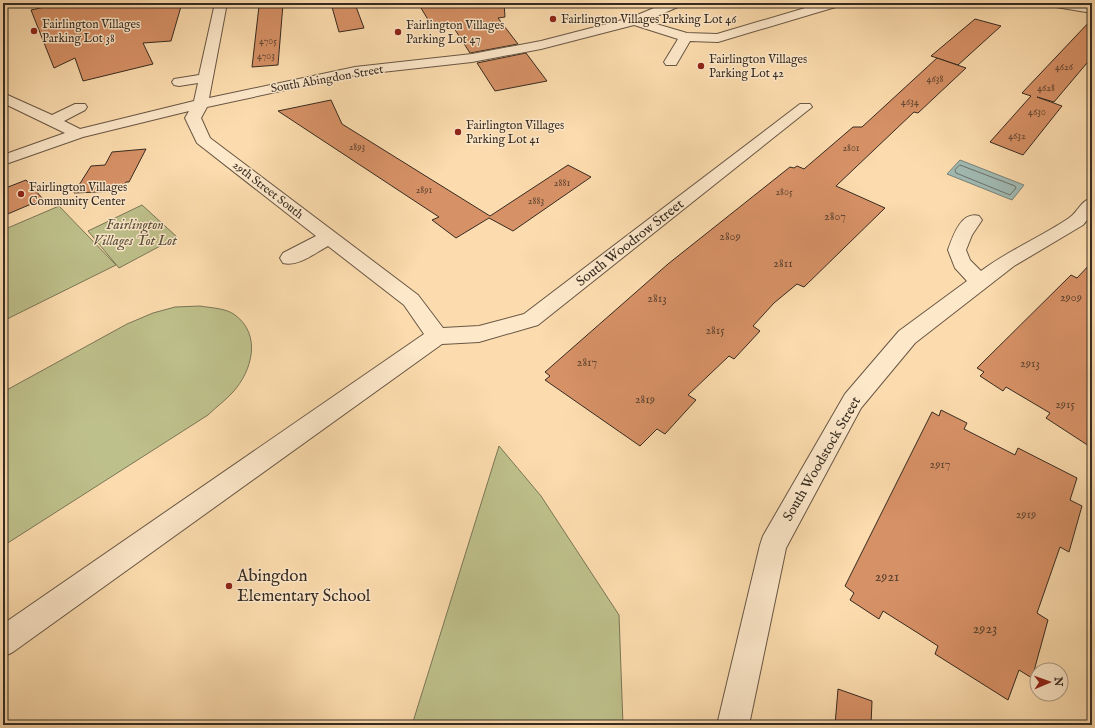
<svg xmlns="http://www.w3.org/2000/svg" width="1095" height="728" font-family="'IM FELL English',serif">
	<rect width="100%" height="100%" fill="#fcdcae"/>
	<filter id="stains"><feTurbulence type="fractalNoise" baseFrequency=".005" numOctaves="4"/><feColorMatrix values="0 0 0 0 .2 0 0 0 0 .09 0 0 0 0 .02 0 0 0 .5 -.17"/></filter>
	<radialGradient id="worn" r=".72"><stop offset=".6" stop-color="#630" stop-opacity="0"/><stop offset="1" stop-color="#630" stop-opacity=".3"/></radialGradient>
	<g fill="#bec08b" stroke="#7a7656">
		<path d="M142,205L177,237L119,268L88,231Z"/>
		<path d="M59,206L116,265L3,321V230Z"/>
		<path d="M200,306C211,308 226,308 235,315C262,335 252,371 233,392C226,400 216,407 208,415L3,546V392L127,324L153,313L175,307Z"/>
		<path d="M499,446L541,496L619,615L623,725H412Z"/>
	</g>
	<path fill="#a1bab3" stroke="#768179" d="M960,160L1024,185L1012,200L947,174Z"/>
	<g fill="none" stroke-linecap="round" stroke-linejoin="round">
		<path stroke="#6c726a" stroke-width="1" d="M960,165L1015,186L1016,188L1010,195L956,173L955,170Z"/>
	</g>
	<g fill="#d79166" stroke="#362b21">
		<path d="M63,3H182L171,41L143,43L153,64L83,81L75,58L54,68L31,10Z"/>
		<path d="M418,3H504L505,17L498,18L518,44L470,53L452,25L433,28Z"/>
		<path d="M283,4L278,65L252,67L259,6Z"/>
		<path d="M355,4L364,28L339,32L332,7Z"/>
		<path d="M975,19L1001,26L958,65L931,56Z"/>
		<path d="M1092,19V57L1054,102L1037,97L1062,106L1023,155L990,142L1031,96L1022,93Z"/>
		<path d="M526,53L547,81L495,91L477,63Z"/>
		<path d="M937,58L966,68L918,113L914,112L836,186L885,208L804,287L797,284L774,303L753,326L760,331L734,359L729,356L688,395L696,400L665,434L657,429L640,446L545,380L550,376L545,372L668,264L790,167L794,168L797,166L804,169L853,127H862Z"/>
		<path d="M331,100L342,124L490,216L568,165L591,177L513,231L489,218L456,238L432,220L439,217L278,111Z"/>
		<path d="M146,149L129,182H126L120,191L74,193L91,166L105,165L112,152Z"/>
		<path d="M26,180L43,199L3,216V189Z"/>
		<path d="M1092,262V448L1046,418L1050,413L1006,387L1003,391L980,376L984,372L977,368L1071,275L1077,278Z"/>
		<path d="M941,410L967,423L964,429L1015,455L1018,448L1077,478L1070,500L1082,506L1069,552L1060,547L1037,613L1048,620L1032,678L1019,670L1008,700L935,654L938,646L921,635L883,611L879,619L850,600L854,593L845,586L932,412L939,416Z"/>
		<path d="M838,689L872,701L871,725H835Z"/>
	</g>
	<g fill="none" stroke-linecap="round" stroke-linejoin="round">
		<g stroke="#685744" stroke-width="2">
			<g id="minor">
				<path d="M215,3H227L209,98L355,67L472,54L541,41L630,18L666,3H682L680,6L646,21L687,33L717,34L822,3H841L839,6L718,42L690,41L676,65H666L664,62L678,39L634,25L541,49L472,62L355,75L207,107L201,118L210,138L418,295L443,328L479,326L524,314L800,104H810L812,107L538,325L479,342L442,344L13,652L3,657V624L424,334L404,305L328,246C315,253 298,267 283,263L280,258L283,253L316,236L197,143L185,118L189,111L83,137L3,165V155L65,133L3,103V93L52,115L75,104H85L87,107L85,110L64,121L80,129L194,101L198,83L179,86L174,85L172,82L174,79L199,75Z"/>
				<path d="M1050,3H1078L1092,5V13L1056,7Z"/>
				<path d="M1092,198V214L1083,225L1014,266L915,343L861,408L786,548L749,725H717L760,545L763,536L845,394L899,331L967,281L955,268L948,250C953,236 961,211 979,216L982,220L972,235L966,250L970,260L981,271C1009,250 1041,237 1069,218C1078,212 1081,200 1092,198Z"/>
			</g>
		</g>
		<use href="#minor" fill="#fde8ca" fill-rule="evenodd"/>
	</g>
	<g fill="#8f2418" stroke="#fde8ca" stroke-width="1.5">
		<circle cx="553" cy="19" r="4"/>
		<circle cx="34" cy="31" r="4"/>
		<circle cx="398" cy="32" r="4"/>
		<circle cx="701" cy="66" r="4"/>
		<circle cx="458" cy="132" r="4"/>
		<circle cx="21" cy="194" r="4"/>
		<circle cx="229" cy="586" r="4"/>
	</g>
	<g text-anchor="middle" dominant-baseline="central" stroke-width="3" stroke-linejoin="round" paint-order="stroke">
		<g font-size="10" fill="#5e4432">
			<text x="268" y="41">4705</text>
			<text x="266" y="56">4703</text>
			<text x="1064" y="67">4626</text>
			<text x="935" y="79">4638</text>
			<text x="1046" y="88">4628</text>
			<text x="910" y="102">4634</text>
			<text x="1037" y="112">4630</text>
			<text x="1017" y="136">4632</text>
			<text x="357" y="147">2893</text>
			<text x="851" y="148">2801</text>
			<text x="562" y="183">2881</text>
			<text x="424" y="190">2891</text>
			<text x="784" y="192">2805</text>
			<text x="536" y="201">2883</text>
		</g>
		<g font-size="12" fill="#362b21" stroke="#fde8ca" text-anchor="start">
			<text x="561" y="19">Fairlington Villages Parking Lot 46</text>
			<text x="42" y="24">Fairlington Villages<tspan x="42" dy="14">Parking Lot 38</tspan></text>
			<text x="406" y="25">Fairlington Villages<tspan x="406" dy="14">Parking Lot 47</tspan></text>
			<text x="709" y="59">Fairlington Villages<tspan x="709" dy="14">Parking Lot 42</tspan></text>
			<text x="466" y="125">Fairlington Villages<tspan x="466" dy="14">Parking Lot 41</tspan></text>
			<text x="29" y="187">Fairlington Villages<tspan x="29" dy="14">Community Center</tspan></text>
		</g>
		<g font-size="12" fill="#362b21" stroke="#fde8ca">
			<text transform="translate(327 79) rotate(-10)">South Abingdon Street</text>
			<text transform="translate(268 190) rotate(38)">29th Street South</text>
		</g>
		<g font-size="12" fill="#5e4432">
			<text x="835" y="216">2807</text>
			<text x="730" y="236">2809</text>
			<text x="783" y="263">2811</text>
			<text x="1071" y="297">2909</text>
			<text x="657" y="298">2813</text>
			<text x="715" y="330">2815</text>
			<text x="587" y="362">2817</text>
			<text x="1030" y="363">2913</text>
			<text x="645" y="399">2819</text>
			<text x="1065" y="404">2915</text>
			<text x="940" y="464">2917</text>
			<text x="1026" y="514">2919</text>
		</g>
		<g font-size="14" font-style="italic" fill="#58503c" stroke="#fde8ca">
			<text x="135" y="225">Fairlington<tspan x="135" dy="16">Villages Tot Lot</tspan></text>
		</g>
		<g font-size="14" fill="#362b21" stroke="#fde8ca">
			<text transform="translate(630 243) rotate(-38)">South Woodrow Street</text>
			<text transform="translate(822 459) rotate(-60)">South Woodstock Street</text>
		</g>
		<g font-size="14" fill="#5e4432">
			<text x="887" y="577">2921</text>
			<text x="985" y="629">2923</text>
		</g>
		<g font-size="17" fill="#362b21" stroke="#fde8ca" text-anchor="start">
			<text x="237" y="576">Abingdon<tspan x="237" dy="20">Elementary School</tspan></text>
		</g>
	</g>
	<rect width="1095" height="728" fill="none" stroke="#fcdcae" stroke-width="16"/>
	<rect x="4" y="4" width="1087" height="720" fill="none" stroke="#362b21" stroke-width="2"/>
	<rect x="8" y="8" width="1079" height="712" fill="none" stroke="#362b21"/>
	<g transform="translate(1049 682) rotate(88)"><circle r="19" fill="#fde8ca" stroke="#ad9c86"/>
	<path d="M0-3L7 15L0 10L-7 15Z" fill="#8f2418"/>
	<text y="-6" font-size="11" font-weight="bold" text-anchor="middle" fill="#362b21">N</text>
	</g>
	<rect width="100%" height="100%" filter="url(#stains)"/>
	<rect width="100%" height="100%" fill="url(#worn)"/>
</svg>
